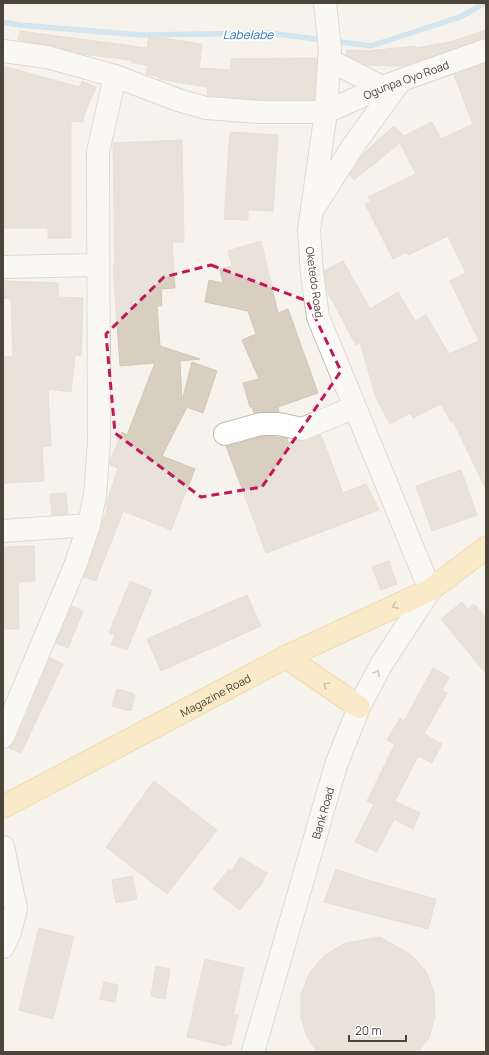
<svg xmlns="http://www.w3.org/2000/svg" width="489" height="1055" font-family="Manrope,sans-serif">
	<rect width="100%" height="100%" fill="#f6f3ec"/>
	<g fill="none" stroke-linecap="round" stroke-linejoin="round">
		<g stroke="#a9d4f2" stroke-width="5.5">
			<path d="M3,22L19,25L141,35L270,33L323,40"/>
			<path d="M334,41L371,46L460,17L485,3"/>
		</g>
	</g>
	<g fill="#d8cfc1" stroke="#d3c7b4">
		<path d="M486,30V38L403,66L367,65L346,55L347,50L367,51L415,46V48L450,42Z"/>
		<path d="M20,31L147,48L149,36L202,44L199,68L231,70V59L317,58L314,100H261L208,96L207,87L159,79L160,77L146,74L148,65L132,63V60L81,54L49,45L18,40Z"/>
		<path d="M486,63V489L453,421L451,422L441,404L413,418L410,413L390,424L376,398L360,342L356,345L327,291L324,271L343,261L370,309L398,292L415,321L426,315L449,354L479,341L450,281L466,273L448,236L408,255L407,252L393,259L365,204L371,201L368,197L416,174L400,143L354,180L350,174L364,153L394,126L404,136L432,122L441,139L473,124L454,75Z"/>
		<path d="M3,66L79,87L82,81L96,87L84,115L83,122L71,121V238H48V228H3Z"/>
		<path d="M230,132L278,135L273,211L248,210V220L224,219Z"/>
		<path d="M182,140L184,242H172L175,288L161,289L162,306H157L160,346L200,359L180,361L182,401L192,362L217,371L203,413L187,407L162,456L195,469L171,530L123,511L96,581L84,577L108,506L106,505L118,468L110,465V462L122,432L127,435L155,363L120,366L113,265H115L113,143Z"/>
		<path d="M261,241L278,313L288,309L318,393L278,407L279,412L254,413L252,407H250L243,383L259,379L242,340L256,334L248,311L205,302L209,280L223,283L220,269L232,266L228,251Z"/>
		<path d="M3,281L58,283V297L83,298L81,356L75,355L71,392L48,389L51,446L42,447L44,481L3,483V357H13L11,299L3,298Z"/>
		<path d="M321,435L343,493L366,484L379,510L266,553L226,446L263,436L287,438L288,443L295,440L307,441Z"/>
		<path d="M461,470L477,515L432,531L416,486Z"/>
		<path d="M66,493L68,514L52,515L50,494Z"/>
		<path d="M34,546L35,581L18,582L19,629H3V547Z"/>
		<path d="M389,561L397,584L381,590L372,567Z"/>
		<path d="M130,581L152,590L127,650L111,644L115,635L109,633Z"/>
		<path d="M247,595L261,626L161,671L147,639Z"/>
		<path d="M462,602L468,609L474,604L486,618V674L441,619Z"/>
		<path d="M72,606L83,611L68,648L56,643Z"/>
		<path d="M50,658L63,664L21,753L9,748L15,742Z"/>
		<path d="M433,668L449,677L442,690L447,693L424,734L442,744L432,763L418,756L395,801L420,813L413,829L394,819L377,852L355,842L374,804L367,801L395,744L387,740L400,718L404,721Z"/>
		<path d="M117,689L135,694L131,711L112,706Z"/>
		<path d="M154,781L217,830L167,894L106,847Z"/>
		<path d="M240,857L267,873L259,888L258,887L240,910L213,889L229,869L232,871Z"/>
		<path d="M336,869L364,879L436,899L428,929L324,902Z"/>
		<path d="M132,876L137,899L116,903L112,880Z"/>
		<path d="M39,928L74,937L53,1019L19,1010Z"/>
		<path d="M380,937L410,954L426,971L434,992L435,1016L429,1038L418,1052H317L307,1037L301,1017V994L310,972L325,955L345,943Z"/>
		<path d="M205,959L244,968L233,1015H238L231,1045L227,1043L226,1046L187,1037Z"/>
		<path d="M156,966L170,969L165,999L151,996Z"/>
		<path d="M104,982L118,985L115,1002L100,999Z"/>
	</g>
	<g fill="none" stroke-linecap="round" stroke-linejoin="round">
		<g stroke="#c2bbae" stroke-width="24">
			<g id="minor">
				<path id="s1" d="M3,51L47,57L115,76L178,100L206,108L261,112H326L382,87L486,50"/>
				<path d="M329,60L382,87"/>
				<path d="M315,206L353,146L400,81"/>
				<path d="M3,267L97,265"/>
				<path d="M225,434L261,424H279L302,429L355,407"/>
				<path d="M3,531L89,525"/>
				<path d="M3,737L75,566L89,525L95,495L99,442L98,152L115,76"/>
				<path d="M3,847L16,909L9,935L3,947"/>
				<path id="s2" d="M253,1052L336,765L359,707L381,665L430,590L318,317L312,273L309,230L326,112L330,49L325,3"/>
			</g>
		</g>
		<g stroke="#e6c16a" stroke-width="24">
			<g id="major">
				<path d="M286,657L359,707"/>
				<path id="s3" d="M3,807L286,657L430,590L486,548"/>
			</g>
		</g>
		<use href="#minor" stroke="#fff" stroke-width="22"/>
		<use href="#major" stroke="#ffe39c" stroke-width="22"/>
	</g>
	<defs><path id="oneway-chevron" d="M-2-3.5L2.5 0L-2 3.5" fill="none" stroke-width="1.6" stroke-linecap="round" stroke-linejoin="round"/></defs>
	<g stroke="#9c8c66">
		<use href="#oneway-chevron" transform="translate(395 606) rotate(155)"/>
		<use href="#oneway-chevron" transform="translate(326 685) rotate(-146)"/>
	</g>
	<use stroke="#9c9892" href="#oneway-chevron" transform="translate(377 673) rotate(-62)"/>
	<path d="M0 0H489V1055H0ZM211,265L307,301L341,371L262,487L201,497L115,433L106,334L164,277Z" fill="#f6f3ec" fill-opacity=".55" fill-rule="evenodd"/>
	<path fill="none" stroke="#c2185b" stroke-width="3" stroke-dasharray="8 5" stroke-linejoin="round" d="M211,265L307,301L341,371L262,487L201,497L115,433L106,334L164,277Z"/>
	<g text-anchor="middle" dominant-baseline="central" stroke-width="3.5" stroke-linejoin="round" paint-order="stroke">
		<g font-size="11" fill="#4b4439" stroke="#fff">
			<text stroke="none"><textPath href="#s1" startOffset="418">Ogunpa Oyo Road</textPath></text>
			<text transform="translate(315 282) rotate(82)">Oketedo Road</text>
			<text stroke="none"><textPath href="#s3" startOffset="240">Magazine Road</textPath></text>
			<text stroke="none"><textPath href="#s2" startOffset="249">Bank Road</textPath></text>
		</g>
		<g font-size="12" font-style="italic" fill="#2e7ab2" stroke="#fff">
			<text x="248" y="34">Labelabe</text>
		</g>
	</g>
	<rect width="489" height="1055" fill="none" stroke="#4b4439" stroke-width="8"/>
	<path d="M349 1035v6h57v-6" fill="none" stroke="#4b4439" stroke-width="2"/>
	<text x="355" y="1035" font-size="12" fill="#4b4439" stroke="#ffffff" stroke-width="3" paint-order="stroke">20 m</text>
</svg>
